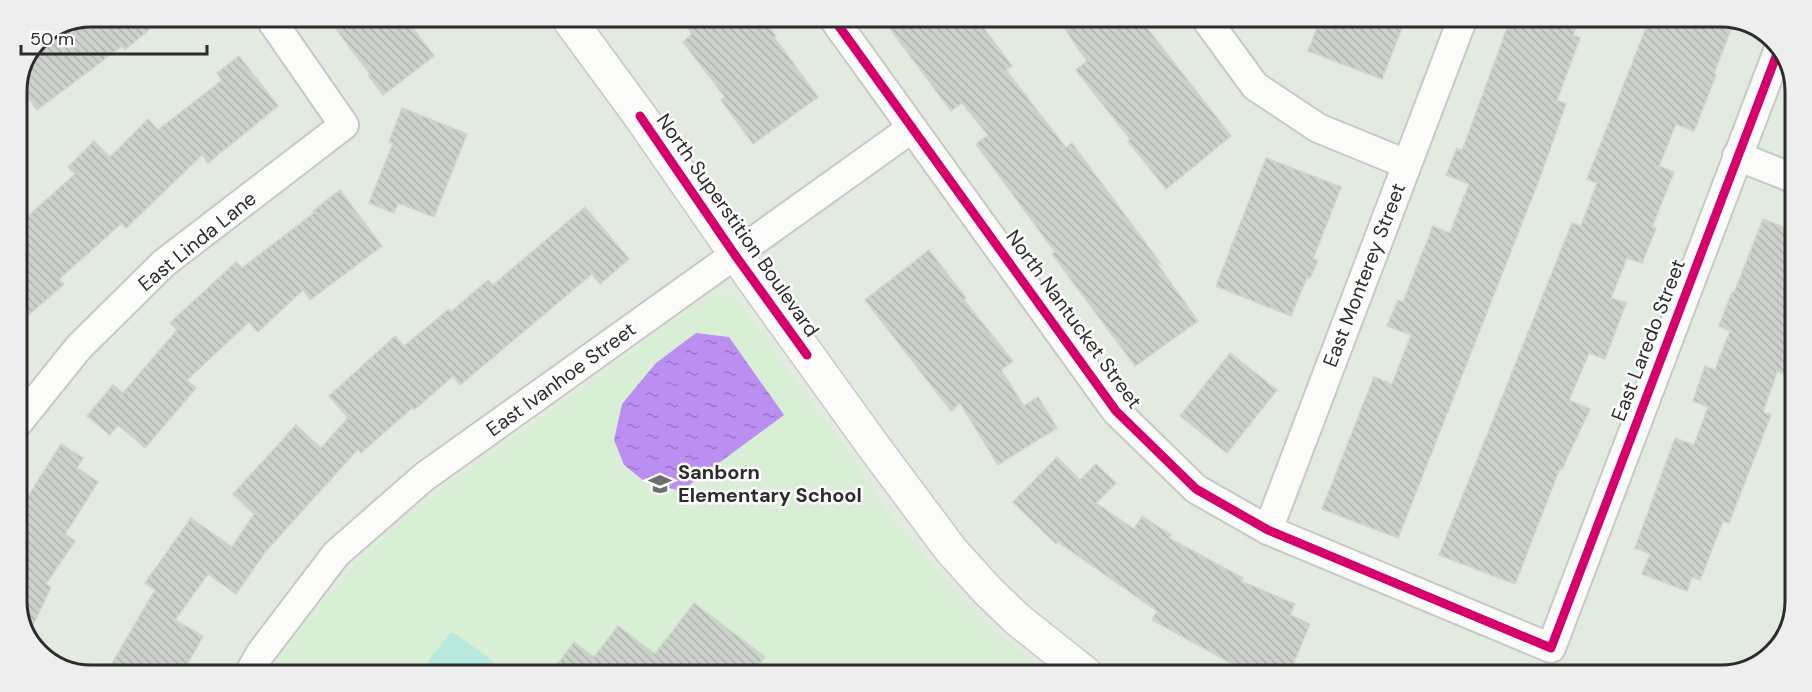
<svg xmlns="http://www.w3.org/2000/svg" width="1812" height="692" font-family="'DM Sans',sans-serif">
	<defs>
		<pattern id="water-ripples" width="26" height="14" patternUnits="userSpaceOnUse" patternTransform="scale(1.5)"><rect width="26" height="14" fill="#bb8ff2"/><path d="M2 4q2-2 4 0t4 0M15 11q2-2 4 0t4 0" fill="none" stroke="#9875c4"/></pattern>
		<pattern id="building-back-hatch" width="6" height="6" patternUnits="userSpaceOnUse" patternTransform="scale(1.5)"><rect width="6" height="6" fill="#ccd1cb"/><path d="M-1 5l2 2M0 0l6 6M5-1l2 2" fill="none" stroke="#afb4ae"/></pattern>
	</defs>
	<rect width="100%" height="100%" fill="#e3ebe1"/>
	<path fill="#d9efd5" d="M717,294L727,295L739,301L777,356L855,461L893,519L948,583L994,631L1048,674L272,672L300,627L362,557L419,506L699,303Z"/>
	<path fill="#b8eadf" d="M453,632L493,661L494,667L490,672H420L449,634Z"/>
	<path fill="url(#water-ripples)" d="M696,333L729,337L784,415L681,491L644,481L624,465L614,440L622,404L656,363Z"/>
	<g fill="url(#building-back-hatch)" stroke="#cfd6cd" stroke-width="1.5">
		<path d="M91,16L164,17L125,50L122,46L37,110L18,84L39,38Z"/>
		<path d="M327,17H405L434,56L383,95L368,75L370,74Z"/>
		<path d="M679,18H762L776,36L774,37L818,97L753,144L721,100L725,97L683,42L692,34Z"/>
		<path d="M882,18L977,19L1012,66L1006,70L1066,148L1072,143L1161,264L1156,262L1198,321L1135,366L1052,254L1055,252L976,144L988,135L962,103L951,111Z"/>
		<path d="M1058,19H1140L1231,136L1166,189L1128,141L1130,139L1076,70L1087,61Z"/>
		<path d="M1320,20H1405L1382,79L1308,51Z"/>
		<path d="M1510,20L1534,27L1537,20H1579L1573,35L1580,38L1557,100L1566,104L1539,180L1398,538L1322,509L1374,377L1392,384L1411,335L1387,326L1398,300L1403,302L1433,226L1450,233L1469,184L1446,175L1457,148L1462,151Z"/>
		<path d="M1649,20L1734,21L1714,74L1716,75L1694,131L1676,124L1659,166L1674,172L1652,227L1656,228L1642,263L1627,258L1611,298L1626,303L1605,359L1589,353L1569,400L1590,409L1562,469L1560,468L1515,584L1439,555L1572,223L1581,226L1597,183L1587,179Z"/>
		<path d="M239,56L278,106L208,163L202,155L126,228L122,223L59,279L64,284L17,325V226L75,174L68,167L94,141L110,157L148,119L158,130L222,80L217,73Z"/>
		<path d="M402,108L467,134L434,217L398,203L394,213L369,203L393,143L389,142Z"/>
		<path d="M1266,158L1341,187L1313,259L1318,260L1310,278L1307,277L1291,316L1216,286Z"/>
		<path d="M340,190L382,246L310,300L303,290L258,332L249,322L187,380L196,388L145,448L118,425L110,435L87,416L113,385L123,393L177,330L170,323L236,262L242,268L314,213L313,211Z"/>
		<path d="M585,207L629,259L600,284L592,274L460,385L453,376L414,410L412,408L361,453L358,449L266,551L236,594L208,574L175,620L203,636L183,672H107L155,590L145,583L191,518L232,547L254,514L233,494L296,425L321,448L348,418L329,396L395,336L404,346L449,309L451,312L488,280L493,285Z"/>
		<path d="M1763,219L1794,231L1793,351L1785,374L1777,372L1763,412L1771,415L1729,523L1723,521L1700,580L1692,577L1687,591L1642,574L1650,554L1635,548L1675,438L1694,445L1708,407L1693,401L1705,366L1715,370L1730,331L1719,326L1732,292L1734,293Z"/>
		<path d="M929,250L966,298L964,300L1013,361L1001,370L1024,406L1038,397L1057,428L998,465L960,403L951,411L865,300Z"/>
		<path d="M1230,353L1277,390L1227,453L1180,416Z"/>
		<path d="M61,444L83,458L77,468L98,482L65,534L75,541L46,584L51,587L28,635L17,606V514Z"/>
		<path d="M1057,457L1080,480L1096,464L1116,483L1096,503L1134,529L1142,516L1171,535L1169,538L1243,578L1241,581L1295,604L1290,615L1310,624L1289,674H1257L1238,667L1152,620L1157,611L1058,542L1056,544L1013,502Z"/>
		<path d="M694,603L765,657L753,673H551L574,642L594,657L618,626L655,654Z"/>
	</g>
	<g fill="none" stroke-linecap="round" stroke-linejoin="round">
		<g stroke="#c8c9c7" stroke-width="32">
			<g id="street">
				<path d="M833,18L1116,411L1196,489L1268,530L1551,648L1780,46"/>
				<path d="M1206,19L1255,86L1318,128L1406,164"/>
				<path d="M1737,156L1795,179"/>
				<path d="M17,424L79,347L164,263L344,125L269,17"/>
				<path d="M1268,530L1462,20"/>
				<path d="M250,672L260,654L336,554L424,477L912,128"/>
			</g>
		</g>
		<g stroke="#c8c9c7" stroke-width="36">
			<path id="secondary" d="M568,18L640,116L753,279L874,447L951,550L988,591L1017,619L1086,674"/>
		</g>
		<use href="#street" stroke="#fbfcfa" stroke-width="28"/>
		<use href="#secondary" stroke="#fbfcfa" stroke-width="33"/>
		<g stroke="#fff" stroke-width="13">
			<g id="cycleway">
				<path d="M833,18L1116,411L1196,489L1268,530L1551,648L1780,46"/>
				<path d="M640,116L735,255L807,355"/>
			</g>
		</g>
		<use href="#cycleway" stroke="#d6006c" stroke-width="9"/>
	</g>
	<defs>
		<g id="school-bare" transform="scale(1.8)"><path d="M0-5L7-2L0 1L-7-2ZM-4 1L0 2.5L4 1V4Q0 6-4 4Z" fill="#6c6f6b" stroke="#fff" stroke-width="2.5" paint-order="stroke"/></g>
	</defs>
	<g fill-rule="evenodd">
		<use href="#school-bare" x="660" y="484"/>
	</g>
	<g text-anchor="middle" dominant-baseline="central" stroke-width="5" stroke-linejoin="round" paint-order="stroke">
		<g font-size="20" fill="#2c2c2c" stroke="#fff">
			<text transform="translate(738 225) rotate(55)">North Superstition Boulevard</text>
			<text transform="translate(197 241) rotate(-39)">East Linda Lane</text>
			<text transform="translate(1364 275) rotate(-69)">East Monterey Street</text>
			<text transform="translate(1074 319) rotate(54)">North Nantucket Street</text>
			<text transform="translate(1648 340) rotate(-69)">East Laredo Street</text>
			<text transform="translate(561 379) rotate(-36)">East Ivanhoe Street</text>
		</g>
		<g font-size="20" font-weight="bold" fill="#2c2c2c" stroke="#fff" text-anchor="start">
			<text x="678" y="472">Sanborn<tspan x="678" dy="23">Elementary School</tspan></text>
		</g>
	</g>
	<path d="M0 0H1812V692H0ZM91 27H1721A64 64 0 0 1 1785 91V601A64 64 0 0 1 1721 665H91A64 64 0 0 1 27 601V91A64 64 0 0 1 91 27Z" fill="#eee" fill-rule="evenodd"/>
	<path fill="none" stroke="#2c2c2c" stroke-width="3" d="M91 27H1721A64 64 0 0 1 1785 91V601A64 64 0 0 1 1721 665H91A64 64 0 0 1 27 601V91A64 64 0 0 1 91 27Z"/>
	<path d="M21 45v9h186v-9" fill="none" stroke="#2c2c2c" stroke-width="3"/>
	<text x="30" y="45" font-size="18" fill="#2c2c2c" stroke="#ffffff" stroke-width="4.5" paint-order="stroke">50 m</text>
</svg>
